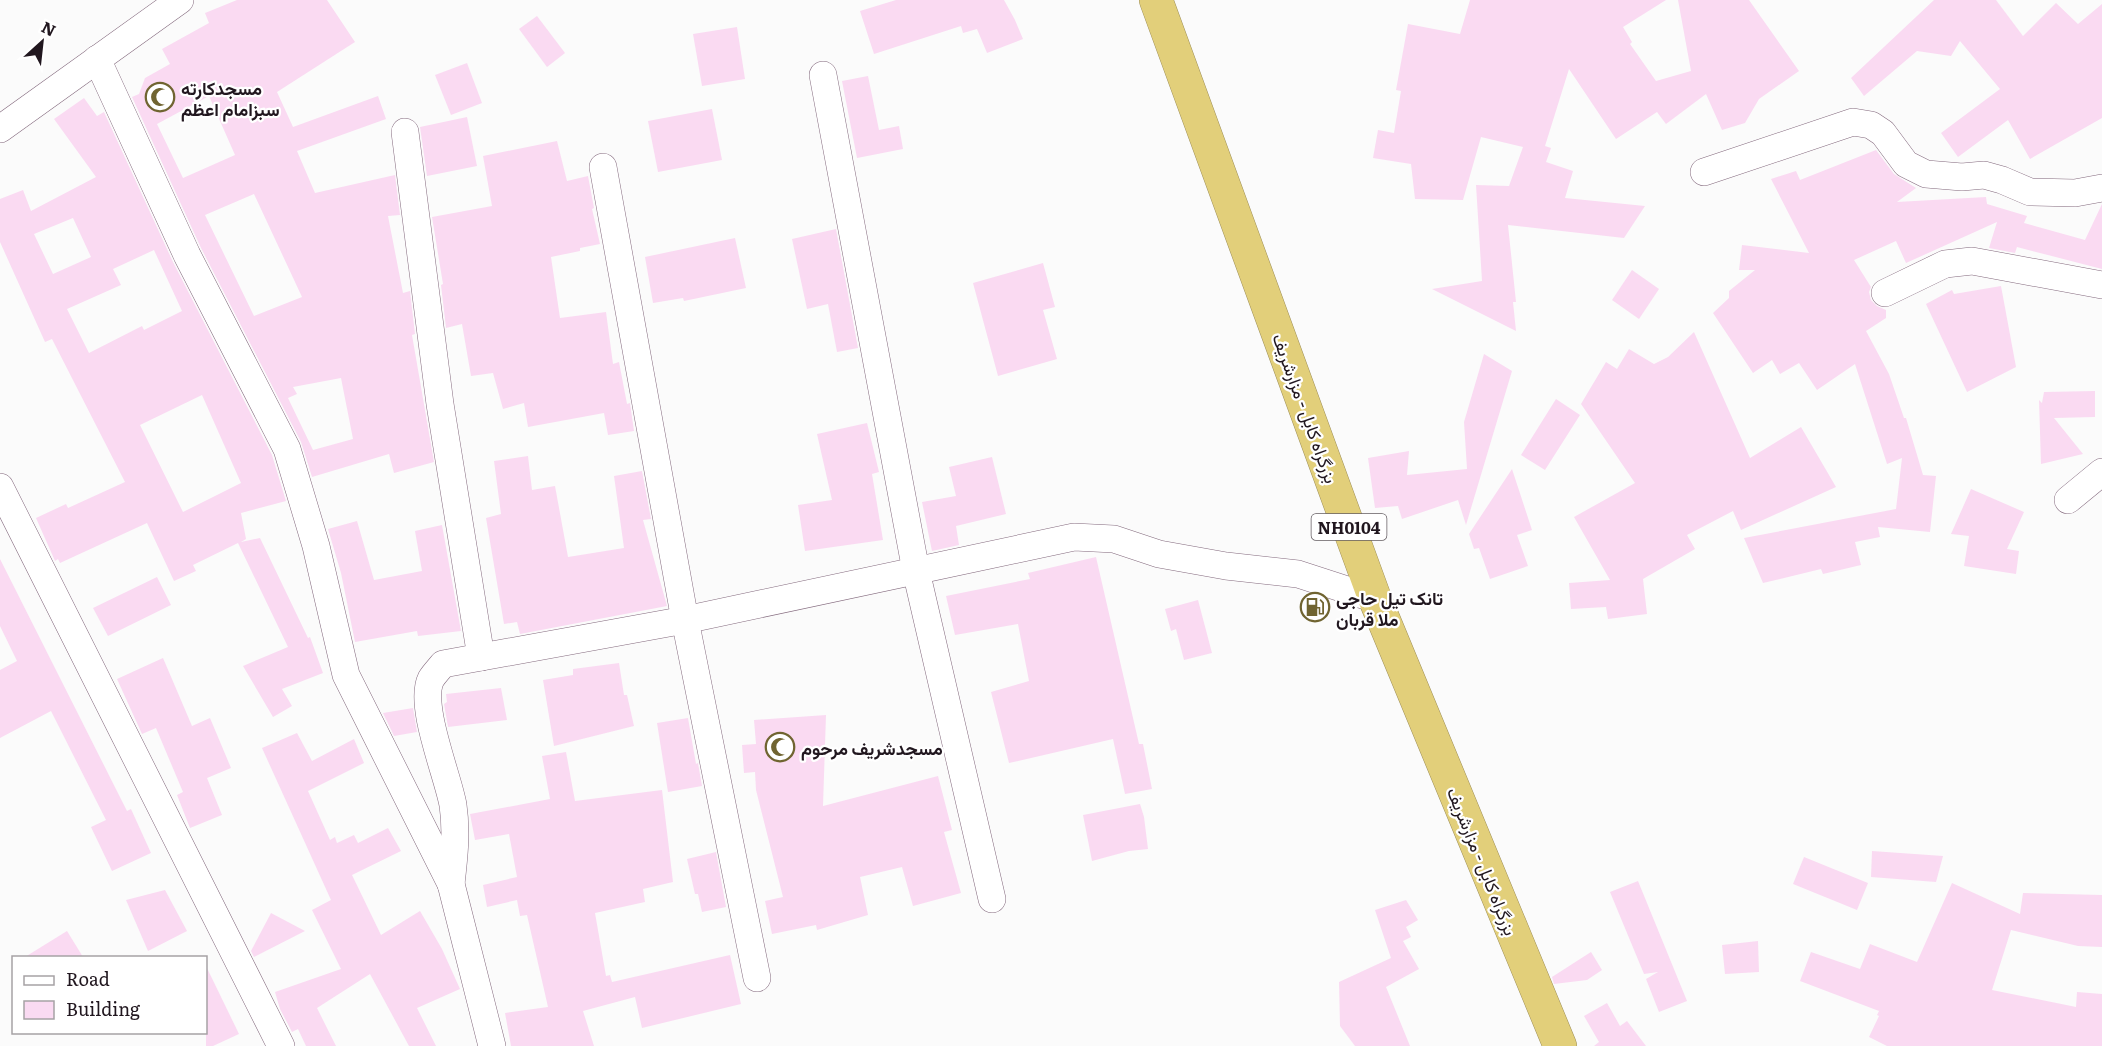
<svg xmlns="http://www.w3.org/2000/svg" width="2102" height="1046" font-family="Literata,Vazirmatn,serif">
	<rect width="100%" height="100%" fill="#fbfbfb"/>
	<g fill="#fadaf2" fill-rule="evenodd">
		<path d="M237,0H327L355,42L277,92L293,127L378,96L386,119L297,151L315,193L395,175L400,215L388,216L403,293L410,291L415,334L412,335L434,462L394,473L389,454L312,477L301,442L201,248L132,97L139,94L145,78L170,64L162,49L209,23L205,13ZM209,96L235,155L183,178L157,124ZM254,194L302,297L254,316L205,215ZM341,378L353,439L313,450L288,398L297,394L293,387Z"/>
		<path d="M896,0H1004L1015,20L1023,39L987,53L977,29L963,33L961,26L874,54L860,11Z"/>
		<path d="M1470,0H1666L1623,27L1632,42L1630,44L1656,81L1691,71L1678,0H1749L1799,71L1759,99L1745,123L1722,130L1706,94L1666,124L1657,112L1616,139L1569,69L1545,146L1551,148L1546,162L1573,171L1565,198L1645,206L1624,238L1508,225L1516,302H1513L1516,331L1432,289L1482,281L1476,185L1509,186L1523,147L1481,137L1463,200L1415,199L1411,164L1373,158L1378,130L1394,133L1401,91L1396,90L1408,24L1460,34Z"/>
		<path d="M1934,0H1996L2023,36L2056,3L2078,24L2102,4V118L2030,159L2008,120L1958,157L1941,133L2000,89L1960,41L1951,56L1917,51L1864,96L1851,78Z"/>
		<path d="M537,16L565,53L547,67L519,29Z"/>
		<path d="M737,27L745,79L702,86L693,34Z"/>
		<path d="M467,63L482,103L451,115L435,75Z"/>
		<path d="M868,76L879,130L899,126L903,149L857,158L842,81Z"/>
		<path d="M84,98L97,116L104,112L173,262L272,455L286,501L241,513L246,539L241,542L260,538L308,638L310,637L323,673L282,689L292,706L273,717L243,666L288,647L238,543L193,565L196,571L174,581L147,523L60,563L58,559L55,561L36,518L66,504L68,508L125,482L52,339L45,342L0,242V199L23,190L31,211L96,177L54,119ZM73,218L91,257L53,274L34,234ZM154,250L182,311L144,330L142,326L89,353L67,309L121,285L113,269ZM202,395L241,483L183,512L140,425Z"/>
		<path d="M712,109L722,160L658,172L648,121Z"/>
		<path d="M467,117L477,166L427,176L420,127Z"/>
		<path d="M557,141L567,181L588,176L594,208L592,209L600,244L580,248V251L551,257L560,318L606,312L613,364L619,362L627,404L630,403L634,431L608,435L604,413L528,427L524,403L503,409L493,373L471,376L462,324L446,328L441,285L443,284L432,217L492,206L483,156Z"/>
		<path d="M1876,150L1894,174L1916,188L1897,202L1986,197L1987,204L2027,216L2024,223L2085,240L2102,204V269L2017,247L2015,253L1989,248L1997,222L1906,263L1896,241L1854,260L1871,287L1869,292L1871,300L1877,306L1886,310V318L1866,331L1889,374L1904,418H1906L1923,475L1936,476L1930,532L1878,527L1880,537L1855,542L1861,565L1823,574L1821,569L1763,583L1744,538L1896,509L1902,458L1887,464L1855,364L1817,390L1799,363L1780,374L1772,360L1753,373L1713,313L1729,298V291L1755,270H1739L1742,245L1809,253L1771,179L1796,171L1800,180Z"/>
		<path d="M836,229L858,348L837,352L828,304L807,309L792,239Z"/>
		<path d="M735,238L746,288L684,301L683,298L653,303L645,257Z"/>
		<path d="M1043,263L1055,307L1043,310L1057,359L998,376L973,283Z"/>
		<path d="M1632,270L1659,289L1639,319L1612,300Z"/>
		<path d="M2001,286L2016,367L1967,392L1926,304L1952,290L1954,294Z"/>
		<path d="M1694,332L1750,458L1801,427L1836,487L1741,530L1733,511L1687,535L1695,549L1643,579L1647,614L1608,619L1606,607L1571,609L1569,583L1610,580L1574,517L1635,483L1581,404L1606,362L1617,369L1629,349L1654,364L1668,357Z"/>
		<path d="M1484,354L1512,371L1466,525L1458,500L1402,519L1398,506L1375,508L1368,458L1409,451L1407,475L1467,469L1464,422Z"/>
		<path d="M2095,391V417L2054,418L2083,454L2041,464L2039,400L2042,403L2044,392Z"/>
		<path d="M1556,399L1580,415L1545,470L1521,455Z"/>
		<path d="M867,423L879,472L872,474L883,540L805,551L798,505L832,500L817,434Z"/>
		<path d="M528,456L532,490L555,486L568,557L624,548L614,476L642,471L651,519L643,520L667,606L520,634L517,622L504,624L486,518L501,514L494,461Z"/>
		<path d="M992,457L1006,514L956,526L959,545L932,551L922,502L956,496L949,467Z"/>
		<path d="M1512,469L1532,530L1517,535L1528,566L1490,579L1479,548L1474,549L1469,534Z"/>
		<path d="M1971,489L2024,512L2007,549L2019,551L2016,574L1964,566L1969,536L1951,534Z"/>
		<path d="M357,521L374,580L422,571L415,531L442,525L461,631L418,636L417,631L355,642L341,573L328,529Z"/>
		<path d="M1096,557L1139,744H1143L1152,789L1125,794L1113,739L1009,763L991,692L1029,681L1018,624L955,635L946,596L1030,579L1028,573Z"/>
		<path d="M0,559L127,811L131,809L151,853L112,871L91,827L106,820L51,711L0,738V670L17,661L0,626Z"/>
		<path d="M157,577L171,605L108,636L93,608Z"/>
		<path d="M1198,600L1212,653L1184,660L1176,629L1171,631L1165,609Z"/>
		<path d="M163,658L192,726L210,718L231,768L207,778L222,815L190,828L177,795L183,792L156,728L142,734L117,679Z"/>
		<path d="M619,663L624,695H627L634,726L554,746L543,680L573,675V669Z"/>
		<path d="M501,688L507,720L448,727L444,704L447,702L446,694Z"/>
		<path d="M413,708L417,732L394,736L383,713Z"/>
		<path d="M826,715L823,806L938,776L952,830L944,832L961,893L913,906L902,867L860,877L868,915L817,930L816,925L772,934L765,901L783,897L756,790L755,772L744,773L742,745L756,744L754,720Z"/>
		<path d="M688,718L696,764L698,763L702,786L668,792L657,723Z"/>
		<path d="M297,733L312,761L354,739L364,763L308,791L330,840L335,837L337,843L354,835L358,843L388,828L401,851L352,875L381,935L420,911L442,949L460,989L417,1008L436,1046H409L370,974L317,1008L336,1046H306L298,1029L292,1032L280,1009L275,992L341,969L312,910L331,900L262,748Z"/>
		<path d="M566,752L575,801L662,790L673,882L643,889L645,902L595,913L606,976L610,975L612,982L730,955L741,1004L642,1028L635,997L583,1011L594,1046H511L505,1013L548,1007L527,915L520,916L517,900L487,907L483,885L517,877L509,834L475,840L470,814L550,799L542,756Z"/>
		<path d="M1140,804L1144,817L1148,849L1129,851L1092,861L1083,815Z"/>
		<path d="M1872,851L1943,856L1936,882L1871,877Z"/>
		<path d="M716,852L726,907L702,912L698,894H695L687,859Z"/>
		<path d="M1804,857L1868,883L1857,910L1793,884Z"/>
		<path d="M1638,881L1687,1001L1659,1012L1646,979L1658,972L1644,974L1610,892Z"/>
		<path d="M1952,883L2020,914L2023,893L2102,895V947L2078,946L2011,930L1992,990L2076,1007L2077,992L2102,994V1046H1887L1869,1037L1879,1016L1877,1015L1879,1011L1800,981L1811,952L1860,969L1870,944L1917,962Z"/>
		<path d="M165,890L187,931L148,951L126,900Z"/>
		<path d="M1406,900L1418,920L1406,927L1411,937L1403,941L1419,969L1386,987L1410,1046H1355L1340,1026L1339,982L1391,958L1375,910Z"/>
		<path d="M271,913L305,931L254,957L251,951Z"/>
		<path d="M67,931L83,957H25Z"/>
		<path d="M1758,941L1759,972L1725,974L1722,945Z"/>
		<path d="M1591,952L1602,970L1587,980L1554,984L1552,977Z"/>
		<path d="M206,966L239,1034L213,1046H206Z"/>
		<path d="M1607,1003L1620,1026L1627,1021L1646,1046H1594L1599,1042L1584,1016Z"/>
	</g>
	<g fill="none" stroke-linecap="round" stroke-linejoin="round">
		<g stroke="#846a7e" stroke-width="28">
			<g id="street">
				<path d="M97,59L187,255L287,449L316,546L346,675L451,884L492,1046"/>
				<path d="M823,75L916,571L992,899"/>
				<path d="M0,129L180,0"/>
				<path d="M405,132L440,404L481,657"/>
				<path d="M603,167L685,620L757,978"/>
				<path d="M1704,172L1853,122L1871,125L1883,133L1906,164L1926,174L1962,177L1984,175L2002,180L2030,192L2075,193L2102,188"/>
				<path d="M1885,293L1945,264L1972,261L2102,285"/>
				<path d="M0,487L281,1046"/>
				<path d="M2068,500L2102,472"/>
				<path d="M451,884C454,858 457,832 453,805C448,776 418,705 431,679C434,674 439,669 443,664L685,620L1074,537L1114,539L1159,554L1226,566L1298,574L1375,599"/>
			</g>
		</g>
		<g stroke="#9e8f5a" stroke-width="34">
			<path id="highway" d="M1156,0L1375,599L1560,1046"/>
		</g>
		<use href="#street" stroke="#fff" stroke-width="27"/>
		<use href="#highway" stroke="#e2cf7a" stroke-width="33"/>
	</g>
	<defs>
		<g id="mosque-ring" transform="scale(1.5)"><circle r="9.5" fill="#fff" stroke="#706431" stroke-width="1.5"/><path d="M3.5-4.9A6 6 0 1 0 3.5 4.9A5 5 0 1 1 3.5-4.9Z" fill="#706431"/></g>
		<g id="fuel-ring" transform="scale(1.5)"><circle r="9.5" fill="#fff" stroke="#706431" stroke-width="1.5"/><path d="M-5.5-6h7V0h2V4h1.3V-2.5L3-4.5l.8-.8L6-3V5H2.5V1h-1V6h-7ZM-4.2-4.7v3.2H.2V-4.7Z" fill="#706431"/></g>
	</defs>
	<g fill-rule="evenodd">
		<use href="#mosque-ring" x="160" y="97"/>
		<use href="#fuel-ring" x="1315" y="607"/>
		<use href="#mosque-ring" x="780" y="747"/>
	</g>
	<g text-anchor="middle" dominant-baseline="central" stroke-width="4.5" stroke-linejoin="round" paint-order="stroke">
		<rect fill="#fff" stroke="#645d62" stroke-width="1.5" x="1311.5" y="514" width="75" height="26" rx="4.5"/>
		<g font-size="16" font-weight="bold" fill="#21171f">
			<text x="1349" y="527">NH0104</text>
		</g>
		<g font-size="18" font-weight="bold" fill="#21171f" stroke="#fff" text-anchor="start">
			<text x="181" y="87">مسجدکارته<tspan x="181" dy="21">سبزامام اعظم</tspan></text>
			<text x="1336" y="597">تانک تیل حاجی<tspan x="1336" dy="21">ملا قربان</tspan></text>
			<text x="801" y="747">مسجدشریف مرحوم</text>
		</g>
		<g font-size="18" fill="#21171f" stroke="#fff">
			<text transform="translate(1306 408) rotate(70)">بزرگراه کابل - مزارشریف</text>
			<text transform="translate(1483 861) rotate(68)">بزرگراه کابل - مزارشریف</text>
		</g>
	</g>
	<rect x="12" y="956" width="195" height="78" fill="#ffffff" stroke="#a6a2a5" stroke-width="1.5"/>
	<rect x="24" y="976" width="30" height="9" fill="#ffffff" stroke="#a6a2a5" stroke-width="1.5"/>
	<text x="66" y="986" font-size="18" fill="#21171f">Road</text>
	<rect x="24" y="1001" width="30" height="18" fill="#fadaf2" stroke="#a6a2a5" stroke-width="1.5"/>
	<text x="66" y="1016" font-size="18" fill="#21171f">Building</text>
	<g transform="translate(42 42) rotate(27)" stroke="#ffffff" stroke-width="4.5" paint-order="stroke">
	<path d="M0-4.5L10 22L0 15L-10 22Z" fill="#21171f"/>
	<text y="-9" font-size="16" font-weight="bold" text-anchor="middle" fill="#21171f">N</text>
	</g>
</svg>
